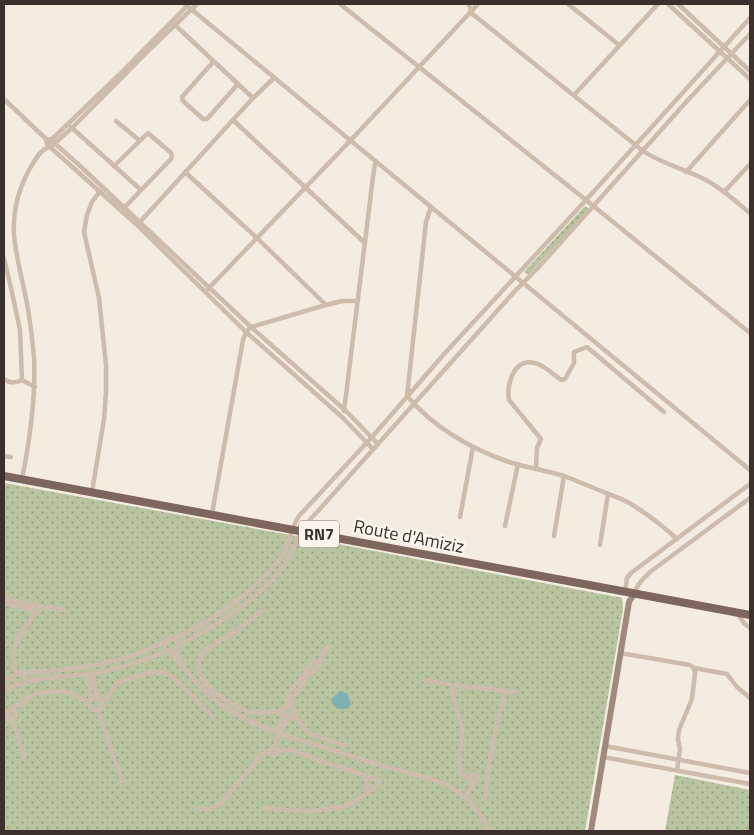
<svg xmlns="http://www.w3.org/2000/svg" width="754" height="835" font-family="'Titillium Web',sans-serif">
	<defs>
		<pattern id="grass-dots" width="8" height="8" patternUnits="userSpaceOnUse" patternTransform="scale(1.25)"><rect width="8" height="8" fill="#b8c4a0"/><path d="M2 2h.1M6 6h.1" fill="none" stroke="#97a083" stroke-width="1.8" stroke-linecap="round"/></pattern>
	</defs>
	<rect width="100%" height="100%" fill="#f4ebe1"/>
	<g fill="url(#grass-dots)">
		<path d="M585,206L589,209L528,275L524,272Z"/>
		<path d="M4,483L296,536L622,598L623,609L585,831H4Z"/>
		<path d="M675,775L750,790V831H665Z"/>
	</g>
	<path fill="#7fb0b2" d="M340,691L348,694L351,705L345,709H337L333,704L331,699Z"/>
	<g fill="none" stroke-linecap="round" stroke-linejoin="round">
		<g stroke="#cdbbac" stroke-width="4.5">
			<path d="M185,4L750,470"/>
			<path d="M340,4L586,200L750,333"/>
			<path d="M468,4L472,11"/>
			<path d="M568,4L619,45"/>
			<path d="M668,4L750,79"/>
			<path d="M678,4L750,71"/>
			<path d="M470,12L643,151C661,163 681,168 700,177C719,186 734,200 750,213"/>
			<path d="M174,24L253,98"/>
			<path d="M213,62L182,97L183,101L203,119H207L238,84"/>
			<path d="M574,95L658,4"/>
			<path d="M4,99L46,139L51,140L78,164L251,327L345,410L378,444"/>
			<path d="M233,120L365,243"/>
			<path d="M116,121L139,140"/>
			<path d="M71,127L141,190"/>
			<path d="M46,139L47,144L50,147L137,225L246,332L342,417L373,449"/>
			<path d="M49,142L118,76L188,5"/>
			<path d="M114,166L148,133L171,153L172,156L171,159L124,208"/>
			<path d="M185,172L257,238L326,305"/>
			<path d="M686,172L750,100"/>
			<path d="M724,192L750,164"/>
			<path d="M431,207L426,222L407,396C433,427 471,449 509,462C527,468 546,470 564,476C575,480 586,485 596,489C608,494 621,498 631,504C647,514 663,526 677,539"/>
			<path d="M139,223L253,98L274,78"/>
			<path d="M4,258L11,288L20,330L22,380"/>
			<path d="M208,289L350,141L478,4"/>
			<path d="M4,379C10,384 15,383 22,380L35,387"/>
			<path d="M344,411L373,177L375,164L376,162"/>
			<path d="M4,456L11,457"/>
			<path d="M536,468L537,448L541,439L509,400C506,383 515,355 538,364C546,367 554,375 561,380L565,379L574,363V352L587,347L664,412"/>
			<path d="M22,479C30,439 36,399 34,358C32,336 30,315 25,294C17,254 6,226 22,185C25,178 28,171 32,165C36,158 42,148 50,147L72,128L151,48L197,4"/>
			<path d="M92,492L104,419L106,392V365L99,298L84,232L87,215L92,202L100,191"/>
			<path d="M212,514L243,340L246,332L251,327L326,305L342,301H358"/>
			<path d="M460,517L473,447"/>
			<path d="M505,526L518,464"/>
			<path d="M554,536L564,476"/>
			<path d="M600,545L608,494"/>
			<path d="M625,592L627,578L631,573L750,484"/>
			<path d="M634,594C637,584 643,579 650,572L750,498"/>
			<path d="M4,598L34,605"/>
			<path d="M4,603L30,609"/>
			<circle cx="35" cy="609" r="4.5"/>
			<path d="M38,606L64,610"/>
			<path d="M262,611C253,618 244,625 235,632C224,639 208,645 201,656C187,680 232,708 251,712C261,714 271,712 282,711"/>
			<path d="M737,613L744,623L750,628"/>
			<circle cx="171" cy="645" r="7"/>
			<path d="M174,639C211,621 260,589 283,554C290,542 291,527 299,516L372,437L445,353L586,200L750,18"/>
			<path d="M178,645C212,629 261,597 283,567C291,556 295,544 301,532C306,524 312,517 318,511L515,291L538,268L687,101L750,34"/>
			<path d="M169,652L179,660L177,647"/>
			<path d="M620,653L690,665L694,668L727,674L737,687L750,698"/>
			<path d="M179,660C213,716 273,732 332,750C368,762 405,772 441,782C466,794 478,806 488,831"/>
			<path d="M320,660L327,647"/>
			<circle cx="20" cy="679" r="6"/>
			<path d="M22,673C71,670 120,665 164,642"/>
			<path d="M92,673L97,698"/>
			<path d="M16,674C15,666 12,657 14,649C16,636 28,626 34,614"/>
			<path d="M88,674L91,699"/>
			<path d="M4,680L14,676"/>
			<path d="M425,680L452,685L517,692"/>
			<path d="M24,683C44,676 67,677 89,674C114,670 143,661 167,651"/>
			<path d="M452,685C451,700 461,716 462,731C463,745 456,760 461,774L470,777"/>
			<path d="M4,688L18,685"/>
			<path d="M101,703C110,698 111,688 119,682L149,673L161,672L166,674L173,677L213,717"/>
			<circle cx="288" cy="712" r="6"/>
			<path d="M288,706L289,695L291,690L299,681L312,663L315,661L320,660L321,662L317,668L307,676L301,687L294,696L290,706"/>
			<path d="M99,709V714L122,781"/>
			<path d="M10,710L14,711L16,713L15,717L12,718H9L7,716C7,709 14,707 20,704C25,702 28,697 33,695C40,692 64,690 72,693C78,696 82,700 89,702L93,698H97L101,701V706L98,710H92L90,707L89,702"/>
			<path d="M293,715L309,733L342,745H347"/>
			<path d="M9,718L16,729L24,758"/>
			<path d="M278,734V728L283,716"/>
			<path d="M605,746L750,773"/>
			<circle cx="274" cy="751" r="3.5"/>
			<path d="M274,748C276,739 283,724 289,718"/>
			<path d="M603,757L750,784"/>
			<path d="M677,770L680,749L678,739L679,730L692,699L695,673L694,668"/>
			<circle cx="474" cy="778" r="4"/>
			<path d="M366,776L367,794"/>
			<path d="M466,796L473,782"/>
			<path d="M485,800C488,762 495,727 506,691"/>
			<path d="M198,808C208,811 214,808 222,802L257,760L261,755L270,751"/>
			<path d="M265,808L283,810L315,811L346,806L352,803L380,784L379,781L378,780L290,750H286L277,751"/>
		</g>
		<path stroke="#a18a7d" stroke-width="6" d="M591,831L629,602L634,594"/>
		<path stroke="#7d675c" stroke-width="8" d="M4,476L750,615"/>
	</g>
	<g text-anchor="middle" dominant-baseline="central" stroke-width="5" stroke-linejoin="round" paint-order="stroke">
		<rect fill="#fbf5ee" stroke="#756b66" stroke-width="1" x="299" y="520.5" width="40" height="27" rx="4"/>
		<g font-size="16" font-weight="bold" fill="#3b302b">
			<text x="319" y="534">RN7</text>
		</g>
		<g font-size="18" fill="#3b302b" stroke="#fbf5ee">
			<text transform="translate(409 536) rotate(11)">Route d'Amiziz</text>
		</g>
	</g>
	<rect width="754" height="835" fill="none" stroke="#3b302b" stroke-width="10"/>
</svg>
